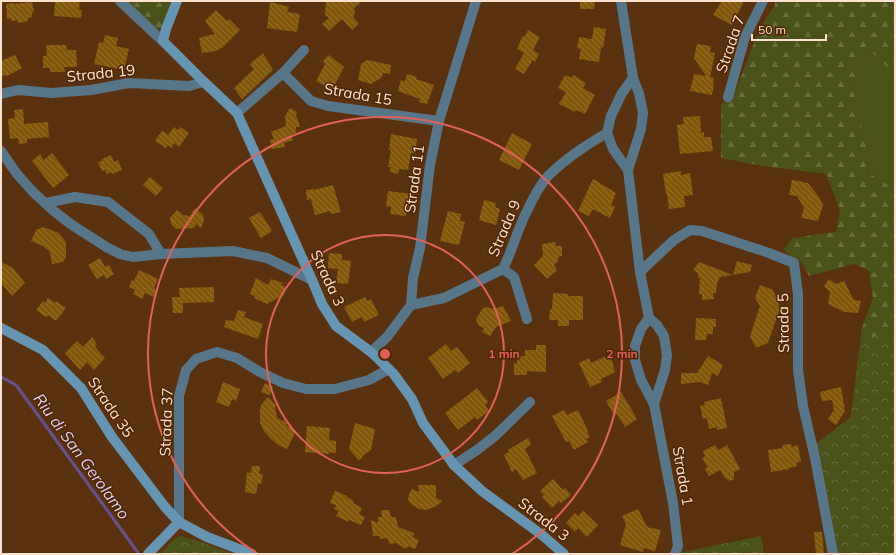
<svg xmlns="http://www.w3.org/2000/svg" width="896" height="555" font-family="Mulish,sans-serif">
	<defs>
		<pattern id="forest-firs" width="22" height="20" patternUnits="userSpaceOnUse"><rect width="22" height="20" fill="#4b5219"/><path d="M5 1l3.5 6h-7zM16 11l3.5 6h-7z" fill="#666b39"/></pattern>
		<pattern id="park-crowns" width="20" height="18" patternUnits="userSpaceOnUse"><rect width="20" height="18" fill="#4b5219"/><path d="M2 6a3 3 0 1 1 6 0M12 15a3 3 0 1 1 6 0" fill="none" stroke="#666b39"/></pattern>
		<pattern id="building-back-hatch" width="6" height="6" patternUnits="userSpaceOnUse"><rect width="6" height="6" fill="#82590c"/><path d="M-1 5l2 2M0 0l6 6M5-1l2 2" fill="none" stroke="#95712e"/></pattern>
	</defs>
	<rect width="100%" height="100%" fill="#5b320f"/>
	<path fill="#4b5219" d="M868,48L895,75V189L867,172L869,157L852,86Z"/>
	<g fill="url(#forest-firs)">
		<path d="M125,1H171L163,27L159,29H154Z"/>
		<path d="M775,1H895V75L868,48L852,86L869,157L867,172L895,189V554L815,445L851,417L862,328L873,298L869,271L854,264L809,276L801,262L790,256L784,249L792,238L836,232L840,210L826,174L763,166L721,158V105L737,88L759,29L775,5Z"/>
	</g>
	<g fill="url(#park-crowns)">
		<path d="M862,328L873,337L886,335L895,351V554H836L815,445L851,417Z"/>
		<path d="M180,536L192,539L234,554H160L173,540Z"/>
		<path d="M761,536L764,554H681L683,552Z"/>
	</g>
	<g fill="none" stroke-linecap="round" stroke-linejoin="round">
		<path stroke="#645190" stroke-width="3" d="M1,377L16,385L139,554"/>
	</g>
	<g fill="url(#building-back-hatch)">
		<path d="M55,1H80L79,10H82L81,18L54,16Z"/>
		<path d="M326,1H362L354,8L355,13L353,17L359,24L352,30L342,19L329,31L322,24L329,18L325,15Z"/>
		<path d="M580,1H595L594,9H580Z"/>
		<path d="M722,1H744L732,25L713,15Z"/>
		<path d="M32,2L34,12L32,13V17L28,18V21L18,23L17,20L11,21V18L7,19L6,4L14,3V4Z"/>
		<path d="M270,2L289,7L287,12L300,14L297,32L267,28Z"/>
		<path d="M216,10L227,21L229,19L240,30L223,47L216,51L202,53L199,38L215,34L205,21Z"/>
		<path d="M594,27L606,29L603,48L601,47L599,62L579,59L581,49L577,48L579,37L592,39Z"/>
		<path d="M528,30L540,37L533,50L539,54L535,62L533,60L524,74L515,69L524,53L517,49L522,37L525,36Z"/>
		<path d="M105,35L118,38L116,46L129,49L124,70L94,64L99,42L103,43Z"/>
		<path d="M697,44L711,46L710,52L715,53L710,77L714,78L713,85H714L712,95L690,91L694,74L706,76L694,58Z"/>
		<path d="M46,45H66L67,50H76L77,67H64L65,72H50V68H43V56H47Z"/>
		<path d="M263,53L273,70L242,99L234,88L254,69L250,64Z"/>
		<path d="M15,55L22,68L7,76L1,75V61Z"/>
		<path d="M329,55L344,67L332,90L316,81L325,64L323,61Z"/>
		<path d="M367,60L391,65L390,74L383,73L381,78L371,84L358,80L361,64Z"/>
		<path d="M407,74L417,77L416,79L434,85L427,104L419,102L420,99L398,91L401,80L405,81Z"/>
		<path d="M565,75L572,78L573,75L586,83L583,88L595,95L585,114L576,110L575,112L559,104L566,92L558,88Z"/>
		<path d="M290,108L297,112L296,115L300,127H296V133L291,135L293,140L284,143L285,147L272,149L270,140L274,139L271,132L286,126L285,116Z"/>
		<path d="M23,109L24,124L48,122L49,137L27,139V143L19,144L18,138L10,139L8,119L15,118L14,110Z"/>
		<path d="M700,116L701,133L704,132V137H711L713,151L680,154L677,125L684,124L683,117Z"/>
		<path d="M174,127L178,130L180,127L189,133L179,147L174,143L172,148L168,145L166,148L155,141L162,131L168,135Z"/>
		<path d="M512,133L532,144L519,170L499,160Z"/>
		<path d="M391,134L417,139L415,153H411L408,170L399,169L398,174L390,172L391,167H388L391,150H389Z"/>
		<path d="M52,153L69,175L53,188L32,161L40,154L44,160Z"/>
		<path d="M111,155L114,162L118,160L122,170L112,174L111,172L107,174L105,170L102,171L98,162L102,161V159Z"/>
		<path d="M681,171V175L690,173L693,195L684,196L685,207L669,209L667,194H666L663,174Z"/>
		<path d="M150,177L163,188L156,196L143,185Z"/>
		<path d="M593,179L616,193L611,205L615,207L610,218L593,209L589,216L578,211Z"/>
		<path d="M792,180L808,183L819,197L823,205L818,221L801,218L804,208L797,196L789,195Z"/>
		<path d="M333,185L341,212L331,214L330,211L315,215L311,199L307,200L306,190L314,189V190Z"/>
		<path d="M388,191L411,194L409,209H407L406,216L390,214L391,207L386,206Z"/>
		<path d="M484,200L496,203L495,207L500,209L496,225L479,220Z"/>
		<path d="M195,208L203,215L204,220L201,228L196,224L194,228L176,229L171,224L170,218L177,210L183,215L190,216Z"/>
		<path d="M448,211L461,214L460,221L465,222L459,245L440,241Z"/>
		<path d="M260,212L272,231L261,238L249,218Z"/>
		<path d="M43,227L59,233L66,242V257L63,262L52,264L50,252L43,246L31,241L36,230Z"/>
		<path d="M555,242L556,246H562V256L558,257V261L554,265L557,270L547,279L534,265L543,256L542,244Z"/>
		<path d="M329,253L342,254V260L351,261L348,284L336,283L338,269L328,268Z"/>
		<path d="M100,258L105,267L109,265L114,274L106,279L104,275L97,279L88,265Z"/>
		<path d="M737,261L752,265L750,272L720,277L717,283L716,293H713L714,299L702,300V294H699L700,278L698,277V273L693,270L699,262L733,275Z"/>
		<path d="M1,262L13,268L25,283L12,296L1,283Z"/>
		<path d="M139,270L158,279L154,288L158,290L154,297L145,293L142,299L133,294L135,290L129,287L132,280L134,281Z"/>
		<path d="M256,278L268,285L271,279L283,283L281,285L286,287L283,295L267,304L254,298L255,296L250,294Z"/>
		<path d="M829,279L836,284L844,281L854,300L861,301L858,313L844,312L828,304L830,292L824,286Z"/>
		<path d="M760,285L773,290L780,308L768,343L756,348L750,336L760,306L755,298Z"/>
		<path d="M214,287V302L183,303V313H173L172,297H180L179,288Z"/>
		<path d="M553,293L568,294V296H583V320H569V326H558V320H549L550,309H552Z"/>
		<path d="M365,297L367,301L371,299L379,315L364,322L362,317L352,322L344,307Z"/>
		<path d="M48,298L55,303L56,301L66,308L56,321L48,315L46,317L36,310L43,301L45,303Z"/>
		<path d="M503,306L511,321L496,327L490,336L482,332L484,328L478,325L476,319L481,311L485,307L494,309Z"/>
		<path d="M238,310L246,312L244,317L263,324L258,339L224,327L226,320L234,321Z"/>
		<path d="M696,318L716,319V327H713V334H707L706,340H695Z"/>
		<path d="M92,337L97,344L95,347L105,358L94,370L87,362L80,370L65,353L77,341L83,347Z"/>
		<path d="M446,344L451,351L457,347L470,363L458,373L455,370L443,379L428,358Z"/>
		<path d="M536,345H546V372L527,371V375H514V363L517,364L518,356H525V350H536Z"/>
		<path d="M609,355L614,365L613,366L615,372L601,379L602,382L590,387L579,363L589,358L591,363Z"/>
		<path d="M708,356L723,365L718,376L712,373L708,385L700,382L681,384V373H697Z"/>
		<path d="M223,382L240,389L236,401L232,399L229,407L216,402Z"/>
		<path d="M265,383L273,387L270,395L261,392Z"/>
		<path d="M841,387L845,411L836,425L828,419L834,410L832,400L822,401L820,392Z"/>
		<path d="M477,388L488,402L485,405L489,411L477,420L475,417L458,430L445,413Z"/>
		<path d="M621,392L637,419L625,427L617,414L614,415L606,401Z"/>
		<path d="M268,397L276,405L275,407L277,418L287,423L286,425L296,431L287,449L278,445L270,438L264,431L260,423V411L261,405Z"/>
		<path d="M721,398L727,428L717,430V427L709,429L707,418L703,419L700,406L705,405L704,402Z"/>
		<path d="M564,410L567,415L578,410L588,431L587,432L590,437L586,439L588,442L574,450L569,441L566,442L552,416Z"/>
		<path d="M355,423L375,429L371,450L365,454L359,461L349,449Z"/>
		<path d="M307,426L330,428L329,440L336,441V453L329,452V454L305,452Z"/>
		<path d="M528,438L531,444L525,449L537,473L523,480L516,469L512,472L504,455L509,452L508,450Z"/>
		<path d="M791,444L792,447L798,445L801,462H797V466L789,468V469L771,472L768,450L783,448L782,445Z"/>
		<path d="M715,445L719,450L727,445L740,469L734,472V479L730,481L725,478L720,470L709,476L705,469L708,467L702,459L705,456L703,451Z"/>
		<path d="M252,466H260L259,474H263L261,484L258,483L256,494L245,492L247,472L251,473Z"/>
		<path d="M553,479L563,490L565,488L571,495L561,503L559,501L552,508L542,497L544,495L540,491Z"/>
		<path d="M418,485H436V498L442,501L438,505L432,508L426,510L419,509L411,504L408,500L409,494L412,489L419,492Z"/>
		<path d="M335,491L347,496L346,497L354,501L353,503L362,508L359,514L365,517L361,525L349,520V522L336,516L339,511L334,509L336,505L330,503Z"/>
		<path d="M638,509L647,527L661,530L655,551L644,548L643,552L620,545L626,524L622,516Z"/>
		<path d="M381,510H389L391,517H396L398,527L414,533L413,537L419,540L415,549L408,546L406,549L396,543L390,544L387,538L380,539V536H373L371,520L378,523V517H382Z"/>
		<path d="M583,511L598,525L587,537L578,528L575,532L566,523L575,513L578,516Z"/>
		<path d="M814,532H822L824,554H816Z"/>
	</g>
	<g fill="none" stroke-linecap="round" stroke-linejoin="round">
		<g stroke="#587689" stroke-width="10">
			<path d="M120,1L155,34L163,41"/>
			<path d="M621,1L633,78L639,93L643,113L641,129L628,170L640,272L649,318L657,325L664,336L667,355L665,370L654,404"/>
			<path d="M283,73L311,101L328,106L439,121"/>
			<path d="M1,94L18,90L52,93L91,90L129,83L189,86L204,82"/>
			<path d="M728,97L745,37L763,1"/>
			<path d="M237,113L283,73L304,50"/>
			<path d="M1,151L17,174L34,193L55,212L72,225L108,248L120,254L133,257L161,254L233,251L267,258L312,280"/>
			<path d="M628,170L613,149L607,133L611,116L622,93L633,78"/>
			<path d="M46,203L75,197L108,202L149,234L161,254"/>
			<path d="M503,269L514,277L527,319"/>
			<path d="M640,272L674,240L690,230L702,231L769,253L794,263L798,294V370L803,406L815,458L833,554"/>
			<path d="M411,305L444,298L503,269C512,251 517,231 526,213C532,200 539,186 548,176C565,159 586,145 607,133"/>
			<path d="M649,318L641,329L635,346V360L641,380L654,404L673,503L678,546L675,554"/>
			<path d="M371,352L387,337L411,305L413,278L420,248L430,165L439,121L476,1"/>
			<path d="M454,465L477,450L495,436L530,402"/>
			<path d="M179,522V396L186,370L196,359L217,352L237,358L260,372L283,383L306,389H335L369,380L389,369"/>
		</g>
		<g stroke="#6595b2" stroke-width="10">
			<path d="M177,1L166,29L163,41L204,82L237,113L312,280L322,304L336,326L371,352L393,373L412,399L423,423L454,465L482,491L542,535L564,554"/>
			<path d="M1,328L43,350L81,388L112,437L165,507L179,522L207,537L252,554"/>
			<path d="M148,554L179,522"/>
		</g>
	</g>
	<g fill="none" stroke="#e1605a" stroke-width="2">
		<circle cx="385" cy="354" r="119"/>
		<path d="M258 554A237 237 0 1 1 512 554"/>
	</g>
	<g text-anchor="middle" dominant-baseline="central" stroke-width="3" stroke-linejoin="round" paint-order="stroke">
		<g font-size="15" fill="#fce1cf" stroke="#502702">
			<text transform="translate(730 44) rotate(-71)">Strada 7</text>
			<text transform="translate(101 73) rotate(-6)">Strada 19</text>
			<text transform="translate(358 94) rotate(10)">Strada 15</text>
			<text transform="translate(414 179) rotate(-82)">Strada 11</text>
			<text transform="translate(504 228) rotate(-67)">Strada 9</text>
			<text transform="translate(328 278) rotate(65)">Strada 3</text>
			<text transform="translate(783 323) rotate(-91)">Strada 5</text>
			<text transform="translate(111 407) rotate(56)">Strada 35</text>
			<text transform="translate(166 422) rotate(-88)">Strada 37</text>
			<text transform="translate(683 476) rotate(80)">Strada 1</text>
			<text transform="translate(544 519) rotate(38)">Strada 3</text>
		</g>
		<g font-size="16" font-style="italic" fill="#dbd2f7" stroke="#502702">
			<text transform="translate(82 456) rotate(54)">Riu di San Gerolamo</text>
		</g>
	</g>
	<circle cx="385" cy="354" r="6" fill="#e1605a" stroke="#502702" stroke-width="2"/>
	<g font-size="12" text-anchor="middle" font-weight="bold" fill="#e1605a" stroke="#502702" stroke-width="3" stroke-linejoin="round" paint-order="stroke">
		<text x="504" y="358">1 min</text>
		<text x="622" y="358">2 min</text>
	</g>
	<rect width="896" height="555" fill="none" stroke="#fce1cf" stroke-width="4"/>
	<path d="M752 34v6h74v-6" fill="none" stroke="#fce1cf" stroke-width="2"/>
	<text x="758" y="34" font-size="12" fill="#fce1cf" stroke="#502702" stroke-width="3" paint-order="stroke">50 m</text>
</svg>
